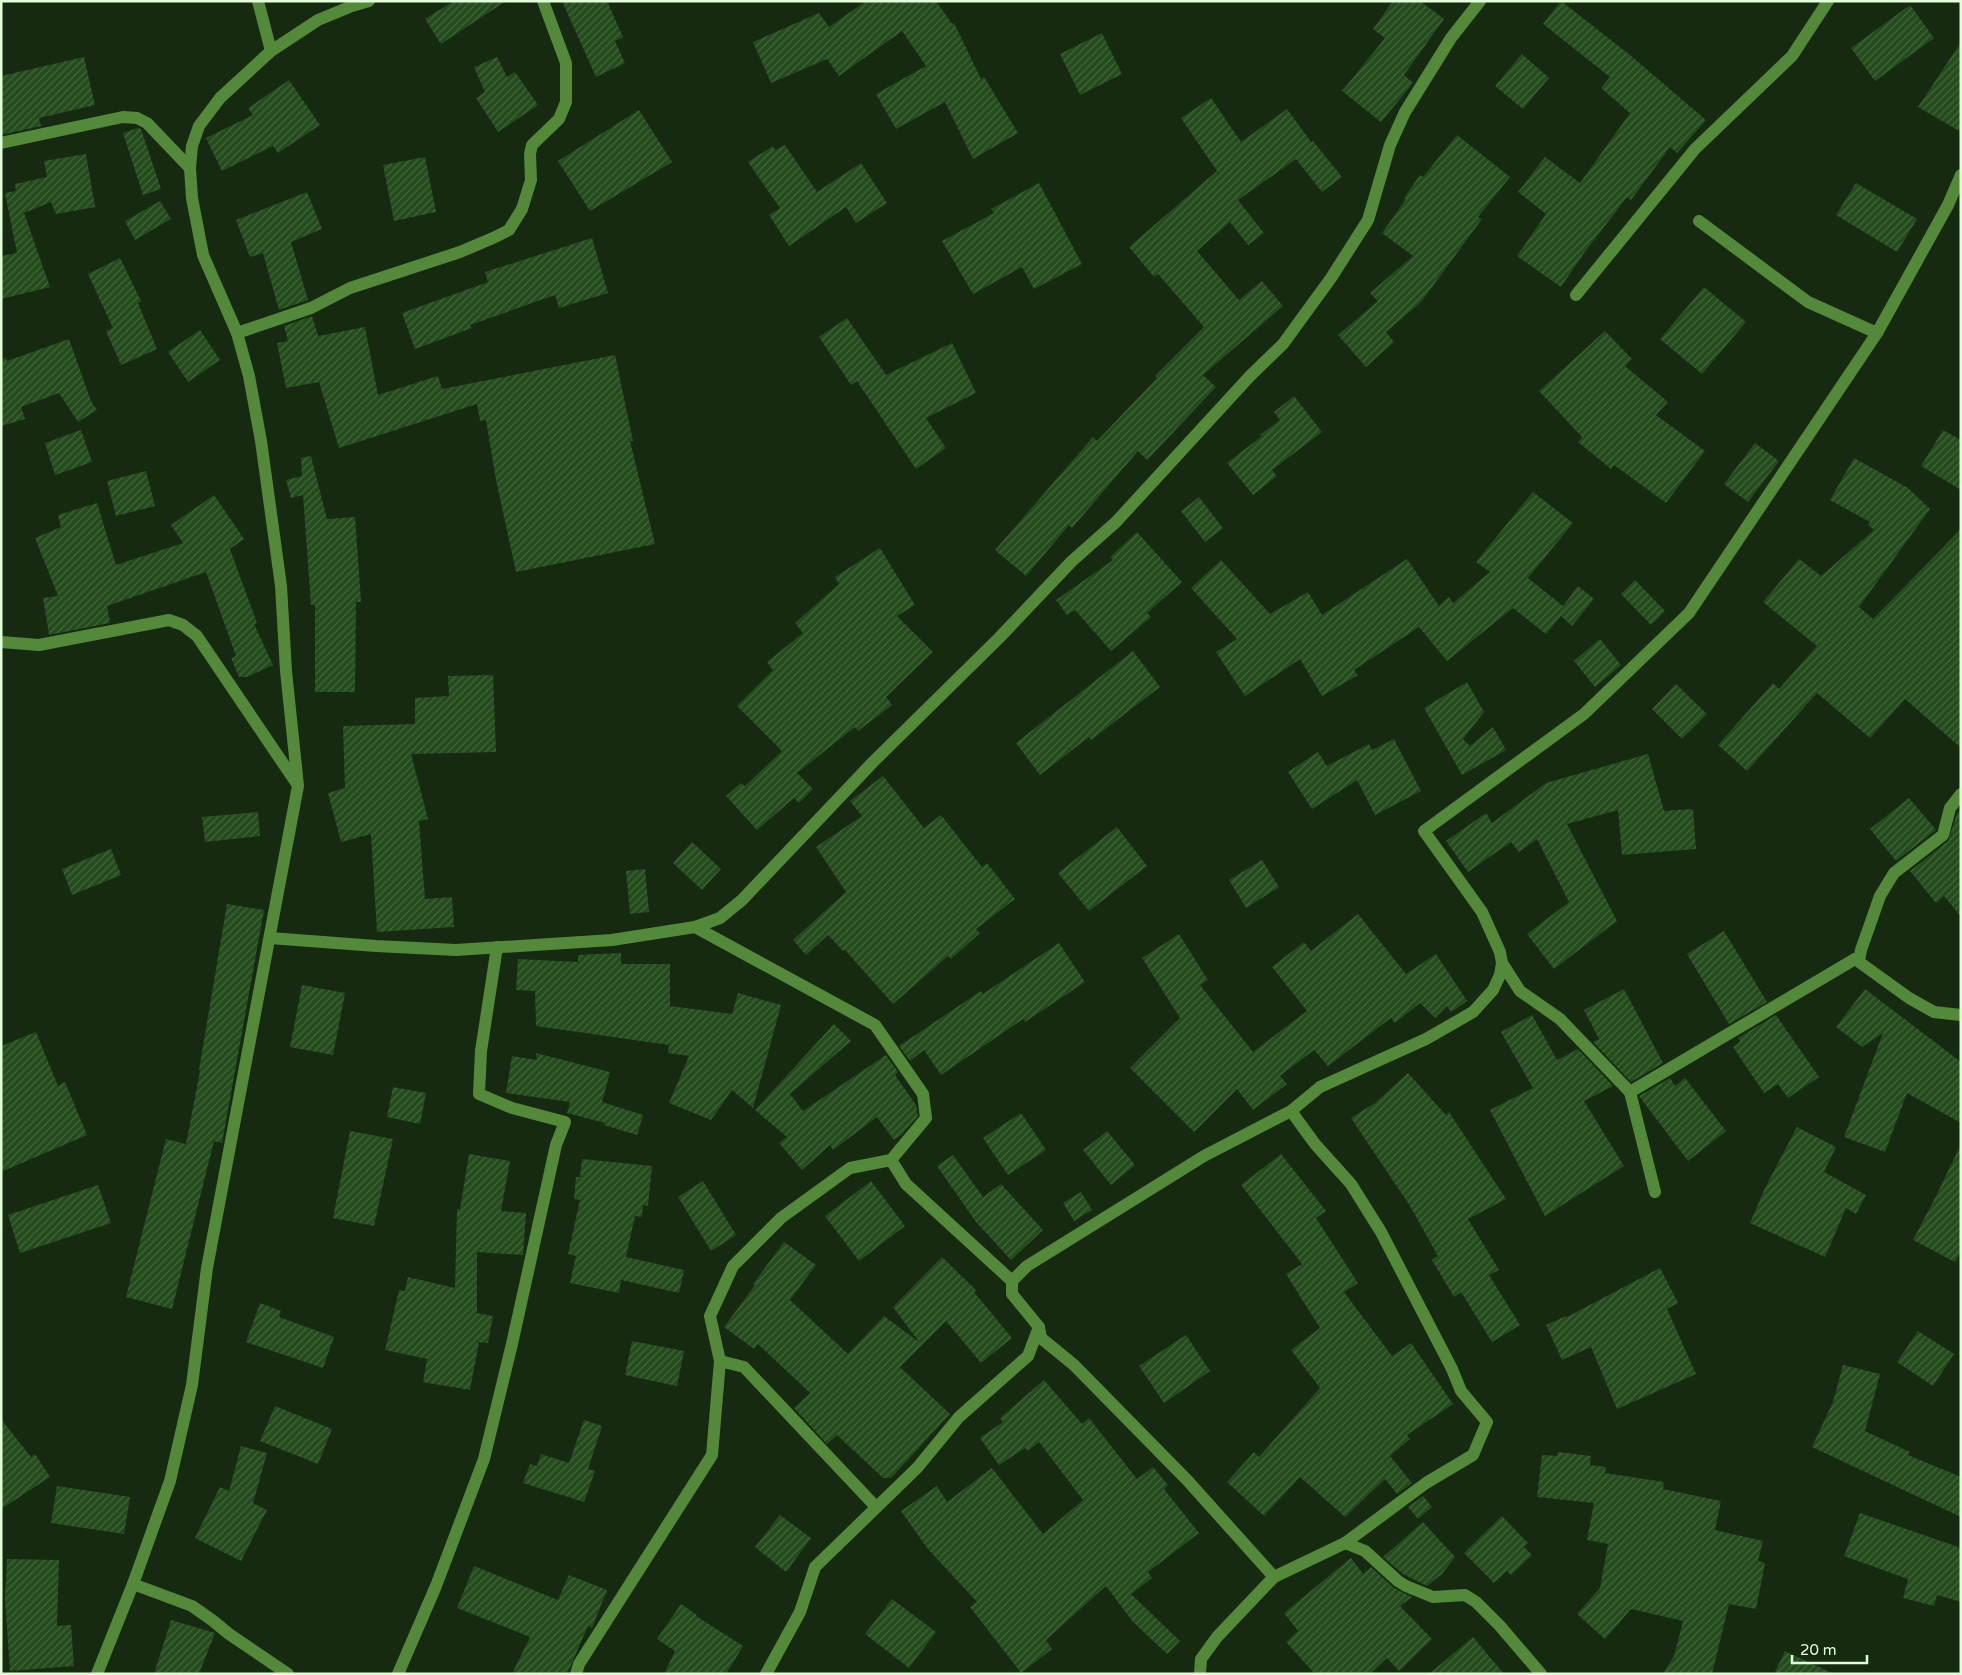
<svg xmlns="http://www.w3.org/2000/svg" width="1962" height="1675" font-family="'Varela Round',sans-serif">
	<defs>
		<pattern id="building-hatch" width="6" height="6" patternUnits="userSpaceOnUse" patternTransform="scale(1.25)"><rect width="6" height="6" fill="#234b1c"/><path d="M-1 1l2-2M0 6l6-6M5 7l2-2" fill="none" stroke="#43663c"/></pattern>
	</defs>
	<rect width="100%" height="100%" fill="#152a10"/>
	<g fill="url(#building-hatch)">
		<path d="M454,1H506L441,44L425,19Z"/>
		<path d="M562,1H607L623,37L615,41L625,63L596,77Z"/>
		<path d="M866,1H936L952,24L954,23L981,79L984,77L1018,133L973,159L945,102L896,129L876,94L926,66L902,31L839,76L827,59L771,83L753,42L819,13L829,27Z"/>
		<path d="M1393,1H1420L1444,19L1404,75L1413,83L1381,122L1342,91L1385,38L1373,29Z"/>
		<path d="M1561,1L1630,55L1706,120L1677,153L1670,147L1631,200L1627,197L1584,253L1561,287L1517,256L1546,214L1518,192L1545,157L1580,183L1630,113L1601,88L1610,77L1543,24Z"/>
		<path d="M1910,5L1934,38L1875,81L1851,48Z"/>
		<path d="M1102,33L1122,74L1080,95L1060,54Z"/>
		<path d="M1961,42V132L1918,107Z"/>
		<path d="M1522,54L1549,78L1523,109L1495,86Z"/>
		<path d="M84,57L95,105L39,118L41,126L1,135V76Z"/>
		<path d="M497,57L507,77L515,72L538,105L498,132L476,98L485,92L474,67Z"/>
		<path d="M289,80L320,125L278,153L273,146L222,171L206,138L253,115L248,108Z"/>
		<path d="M1211,98L1241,142L1287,109L1311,142L1313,141L1342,177L1322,192L1296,159L1238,200L1264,233L1248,245L1230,222L1197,251L1239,300L1262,281L1283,306L1203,375L1216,387L1147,460L1138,451L1072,528L1069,525L1026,576L995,550L1093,437L1097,441L1157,378L1155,376L1204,327L1158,274L1154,277L1129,247L1217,171L1181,118Z"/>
		<path d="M639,110L672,162L590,211L558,161Z"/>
		<path d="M138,128L141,129L161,189L143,195L123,133Z"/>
		<path d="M1457,135L1510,177L1478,217L1482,219L1421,302L1386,332L1394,342L1366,367L1338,335L1378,301L1370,293L1413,256L1382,233L1406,199L1404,198L1420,175L1423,177Z"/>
		<path d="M785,145L817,192L861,163L887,203L856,223L846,207L789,246L769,215L780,208L748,162L773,146L775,150Z"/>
		<path d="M86,154L95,207L56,214L51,202L24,213L50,287L1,299V256L17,253L5,193L16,191L15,184L47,177L44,161Z"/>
		<path d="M425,157L436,212L394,221L383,165Z"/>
		<path d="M1039,183L1082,264L1034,289L1022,267L973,294L942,241L994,213L991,209Z"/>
		<path d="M1856,183L1917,219L1897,252L1836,215Z"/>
		<path d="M307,192L322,229L291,242L308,300L279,310L263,253L250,257L236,220Z"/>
		<path d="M160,201L171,219L135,240L125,221Z"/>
		<path d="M592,238L608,293L559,308L555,295L470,325L472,328L415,349L402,313L488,282L485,272Z"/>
		<path d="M120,258L141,301L138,303L157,349L121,365L106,331L113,328L88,274Z"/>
		<path d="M1704,287L1746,322L1702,374L1660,339Z"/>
		<path d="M312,316L318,336L365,327L378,395L438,376L442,389L615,355L633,441H630L655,544L516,572L496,480L486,420L480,421L477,404L339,448L319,382L286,388L277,343L288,341L284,326Z"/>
		<path d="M847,318L886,375L952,343L976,393L926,418L946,448L916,469L857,381L851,385L819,337Z"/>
		<path d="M200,330L220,360L188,382L168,352Z"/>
		<path d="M1605,331L1632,359L1625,366L1668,402L1656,415L1705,451L1666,503L1614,465L1611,469L1578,442L1582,437L1539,391Z"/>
		<path d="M69,339L91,401L97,410L78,422L59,393L21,407L25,419L1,426V359L6,358L7,361Z"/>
		<path d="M1294,396L1322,432L1272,470L1277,476L1253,495L1227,463L1262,436L1260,435L1280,420L1274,412Z"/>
		<path d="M81,430L92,462L55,475L45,443Z"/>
		<path d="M1943,430L1961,440V490L1921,466Z"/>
		<path d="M1755,443L1779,461L1748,502L1724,484Z"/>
		<path d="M311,456L327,519L355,517L361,602H356L355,692H315V605H311L303,495L291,498L286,480L302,476L301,458Z"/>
		<path d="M1854,458L1908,488L1930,509L1859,607L1873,619L1961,529V748L1905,699L1870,738L1817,693L1747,771L1718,745L1773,683L1779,689L1817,646L1763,602L1799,559L1821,576L1874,530L1868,525L1870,522L1830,500Z"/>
		<path d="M146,471L155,506L116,516L107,481Z"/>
		<path d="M1533,492L1573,523L1528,578L1563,606L1578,586L1594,599L1572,626L1561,616L1546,634L1513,608L1447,661L1419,627L1354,670L1358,675L1322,696L1300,659L1245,696L1216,652L1237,639L1191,588L1221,560L1270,614L1308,592L1322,615L1407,559L1439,606L1449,597L1453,603L1490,572L1476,562Z"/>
		<path d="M214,495L244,539L230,549L257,623L254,624L273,665L247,677H239L231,658L236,656L206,572L107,606L110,623L49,635L43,598L58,596L35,538L61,527L58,515L97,503L116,565L183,543L171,525Z"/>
		<path d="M1199,497L1223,528L1205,542L1181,511Z"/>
		<path d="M1137,532L1182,582L1147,613L1151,617L1111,651L1075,610L1067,615L1056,600L1113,560L1110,557Z"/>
		<path d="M880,548L915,605L897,616L933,652L886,697L892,705L858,731L855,727L797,773L813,789L799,803L794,798L757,830L726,796L741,783L745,786L782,751L737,706L773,670L767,662L803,633L795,623L839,584L835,577Z"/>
		<path d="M1635,580L1665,611L1651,625L1621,594Z"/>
		<path d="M1600,639L1621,665L1595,687L1574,661Z"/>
		<path d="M1133,651L1160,687L1091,740L1089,737L1040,775L1016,743Z"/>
		<path d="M493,675L496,752L411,754L428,819L419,821L425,899L452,897L454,927L377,932L371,834L341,842L328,793L345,788L343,726L415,724V698L449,696L448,676Z"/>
		<path d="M1467,682L1484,712L1463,739L1470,746L1493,727L1506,750L1462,775L1424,708Z"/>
		<path d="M1676,684L1707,714L1682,739L1652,709Z"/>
		<path d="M1394,739L1421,791L1375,815L1357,780L1312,809L1288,772L1318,752L1327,766L1369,744L1372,750Z"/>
		<path d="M1648,754L1664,811L1693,809L1696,849L1622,855L1618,810L1567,824L1617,921L1554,969L1527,934L1569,902L1537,839L1519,852L1511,842L1468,872L1446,841L1486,813L1492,823L1546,783Z"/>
		<path d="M883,776L924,828L941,815L982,867L987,863L1015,899L976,929L980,933L951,959L948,956L893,1004L845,950L843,951L828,935L806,955L793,940L846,892L816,847L862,816L850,801Z"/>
		<path d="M1909,798L1936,830L1896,861L1870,829Z"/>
		<path d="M1961,809V917L1944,896L1936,903L1910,871L1948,841L1957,813Z"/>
		<path d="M258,812L260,836L205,842L202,817Z"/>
		<path d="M1117,827L1147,866L1089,911L1058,873Z"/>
		<path d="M692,842L721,869L702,890L673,863Z"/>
		<path d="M111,849L121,875L72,895L62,869Z"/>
		<path d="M1262,860L1279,887L1246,908L1229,880Z"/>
		<path d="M645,869L649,912L630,914L626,871Z"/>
		<path d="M227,904L264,910L222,1143L214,1141L172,1309L126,1297L166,1139L186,1144L200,1071L199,1070Z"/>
		<path d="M1358,914L1406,974L1436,954L1467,1001L1451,1012L1447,1006L1435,1018L1420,1003L1395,1023L1391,1018L1328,1066L1314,1050L1280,1076L1287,1084L1253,1110L1237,1089L1194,1132L1130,1068L1180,1018L1142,958L1179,934L1208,980L1200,985L1253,1052L1307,1011L1272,967L1304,942L1311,951Z"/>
		<path d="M1724,931L1767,1002L1729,1024L1687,954Z"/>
		<path d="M1059,943L1085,982L1025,1022L1023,1019L941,1075L924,1050L910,1061L899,1046L981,991L983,994Z"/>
		<path d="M621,953V964H670V1006L732,1014L738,993L781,1005L753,1108L732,1090L711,1120L669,1103L689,1056L668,1053L669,1045L536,1026L535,991L516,990L518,959L578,962V955Z"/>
		<path d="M302,985L345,993L333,1055L290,1047Z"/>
		<path d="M1624,989L1663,1063L1631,1082L1593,1042L1599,1039L1584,1010Z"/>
		<path d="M1865,989L1961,1062V1123L1907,1093L1885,1152L1844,1137L1883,1033L1862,1047L1836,1027Z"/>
		<path d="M1532,1015L1557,1060L1578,1049L1613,1086L1584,1101L1624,1166L1545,1216L1490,1110L1533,1088L1501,1032Z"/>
		<path d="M1776,1015L1819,1077L1788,1098L1778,1084L1764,1093L1733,1047L1740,1042L1738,1038Z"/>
		<path d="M834,1024L851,1041L790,1094L803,1111L886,1055L898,1072L895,1075L916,1105L918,1116L902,1134L894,1140L877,1117L833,1150L830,1145L802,1170L779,1143L787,1137L755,1110Z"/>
		<path d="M36,1032L58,1086L65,1082L87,1135L1,1172V1046Z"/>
		<path d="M536,1053L610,1072L602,1102L643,1115L637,1135L604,1125L605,1123L567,1113L570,1102L506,1093L512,1056L537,1060Z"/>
		<path d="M1408,1073L1446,1115L1449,1112L1506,1199L1468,1219L1499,1270L1489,1275L1520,1325L1492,1342L1461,1292L1454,1297L1432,1260L1438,1256L1410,1206L1351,1118L1375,1103Z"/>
		<path d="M1670,1078L1675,1086L1685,1078L1726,1131L1688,1161L1639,1096Z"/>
		<path d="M393,1087L426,1093L420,1124L387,1117Z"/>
		<path d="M1021,1113L1046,1150L1008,1175L983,1138Z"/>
		<path d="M1797,1127L1836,1147L1824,1172L1866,1195L1856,1214L1846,1208L1825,1257L1750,1223L1765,1188Z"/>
		<path d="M350,1131L393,1139L374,1226L333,1218Z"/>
		<path d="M1107,1131L1135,1165L1111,1185L1083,1150Z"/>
		<path d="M1961,1144V1251L1955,1262L1913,1240L1934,1200Z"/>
		<path d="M469,1154L510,1161L501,1211L526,1213L523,1255L477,1252V1313L493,1316L488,1343L479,1342L470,1390L423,1382L427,1359L385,1350L399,1290L405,1291L408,1277L455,1288L457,1209H460Z"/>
		<path d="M1281,1154L1326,1211L1316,1218L1358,1283L1344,1292L1392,1356L1411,1343L1453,1404L1407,1435L1410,1439L1390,1456L1412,1483L1397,1494L1385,1479L1345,1517L1300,1477L1264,1516L1227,1482L1254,1452L1259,1457L1320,1388L1291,1350L1320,1328L1286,1274L1302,1264L1241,1185Z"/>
		<path d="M953,1155L983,1197L1001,1184L1043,1230L1011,1260L976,1222L937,1166Z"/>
		<path d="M582,1159L652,1166L648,1206L643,1205L642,1217L635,1216L626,1257L684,1270L679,1293L621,1280L619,1293L570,1283L576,1256L568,1254L580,1200L574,1199L576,1177H580Z"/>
		<path d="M703,1181L736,1235L711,1251L678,1197Z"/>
		<path d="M871,1181L905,1226L859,1261L825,1216Z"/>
		<path d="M98,1185L111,1223L20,1253L8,1215Z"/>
		<path d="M1081,1192L1092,1210L1074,1221L1063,1203Z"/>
		<path d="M784,1242L816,1265L790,1300L848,1354L884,1316L919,1342L893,1307L942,1257L976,1290L974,1292L1012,1338L981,1363L946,1321L900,1367L950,1414L891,1478H883L837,1435L827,1444L794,1408L810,1393L758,1344L754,1349L724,1327L755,1285L753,1284Z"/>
		<path d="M1660,1268L1678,1303L1667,1309L1696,1374L1617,1409L1591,1347L1562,1360L1546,1325L1566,1316L1567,1317Z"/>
		<path d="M260,1303L281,1311L279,1317L334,1337L323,1368L246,1342Z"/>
		<path d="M1918,1331L1954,1354L1933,1386L1897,1362Z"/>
		<path d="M1186,1335L1210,1371L1164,1403L1139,1366Z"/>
		<path d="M632,1341L684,1351L677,1386L625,1375Z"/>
		<path d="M1843,1365L1880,1374L1865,1431L1910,1452L1908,1455L1961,1477V1517L1812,1447L1833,1402Z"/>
		<path d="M1044,1380L1082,1424L1089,1418L1137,1479L1153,1467L1168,1485L1164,1489L1199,1533L1148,1572L1152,1578L1131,1594L1180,1641L1167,1654L1133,1622L1106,1586L1046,1640L1052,1649L1021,1673L970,1607L977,1602L927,1548L901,1511L937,1486L947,1502L992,1468L1043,1534L1083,1500L1039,1442L1028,1451L1025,1448L999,1465L980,1438L1003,1422L1000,1418Z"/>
		<path d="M275,1406L332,1429L318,1464L260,1441Z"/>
		<path d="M1,1419L31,1457L35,1454L50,1477L1,1509Z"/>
		<path d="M584,1420L602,1426L588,1469L595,1471L584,1502L523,1483L530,1464L537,1466L541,1454L569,1463Z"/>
		<path d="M241,1446L267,1453L253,1503L267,1510L241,1561L195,1538L220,1487L229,1491Z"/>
		<path d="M1558,1452L1591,1456L1590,1465L1606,1467L1605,1473L1664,1482L1663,1489L1721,1501L1715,1530L1763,1541L1758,1561L1765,1563L1756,1609L1729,1604L1712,1674H1663L1674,1656L1683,1621L1631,1609L1605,1639L1577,1614L1600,1588L1608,1544L1587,1540L1594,1503L1537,1497L1542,1455L1557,1456Z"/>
		<path d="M57,1486L130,1497L124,1534L51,1523Z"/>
		<path d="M1423,1496L1432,1507L1418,1519L1408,1507Z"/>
		<path d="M1860,1513L1961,1548V1602L1937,1595L1934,1606L1903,1598L1908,1579L1844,1556Z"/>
		<path d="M780,1515L811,1538L786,1572L755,1547Z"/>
		<path d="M1502,1516L1528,1543L1524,1547L1532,1555L1511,1575L1507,1571L1494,1583L1464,1553Z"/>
		<path d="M1423,1522L1455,1557L1442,1574L1427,1586L1403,1574L1383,1557Z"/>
		<path d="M1351,1558L1363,1574L1371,1567L1394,1588L1412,1597L1400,1606L1432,1639L1399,1671L1387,1658L1370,1674H1315L1286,1642L1298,1631L1284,1613Z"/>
		<path d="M7,1559L59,1560L57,1626L71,1625L74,1666L10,1671L5,1599Z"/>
		<path d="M474,1566L558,1600L569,1575L607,1590L592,1628L588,1626L567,1674H512L530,1637L457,1608Z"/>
		<path d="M892,1599L936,1632L909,1668L865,1634Z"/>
		<path d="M681,1604L697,1615L696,1616L743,1646L726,1674H664L675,1651L657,1639Z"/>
		<path d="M171,1620L215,1633L199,1674H154Z"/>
		<path d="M1473,1637L1504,1674H1429Z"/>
		<path d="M1785,1651L1834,1674H1774Z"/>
	</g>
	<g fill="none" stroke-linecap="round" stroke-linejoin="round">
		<g stroke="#54893b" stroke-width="12">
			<path d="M258,1L271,51"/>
			<path d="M1,143L123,117L137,118L147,123L190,168"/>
			<path d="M1699,221L1808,302L1877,333"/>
			<path d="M1576,295L1695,149L1792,56L1828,1"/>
			<path d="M237,333L311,308L350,288L460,252L493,238L509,230L522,209L531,180L530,154L532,145L559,119L566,102V63L543,1"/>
			<path d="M1,642L39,645L169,620L183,625L197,636L297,784"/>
			<path d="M1961,794L1950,808L1943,835L1894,873L1880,896L1861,950L1859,960L1855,959L1909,998L1934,1012L1961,1015"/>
			<path d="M270,938L376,946L456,950L612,940L695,927L720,918L742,900L873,762L999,638L1072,561L1116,522L1250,376L1283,344L1331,278L1368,220L1390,145L1405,112L1451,38L1480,1"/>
			<path d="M1502,963L1520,991L1560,1019L1630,1092L1655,1192"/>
			<path d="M1630,1092L1855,959"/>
			<path d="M891,1160L906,1184L1012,1281"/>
			<path d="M1039,1327L1012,1294V1281L1027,1266L1204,1156L1291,1111L1320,1087L1426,1039L1473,1012L1493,990L1500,975L1502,963L1500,952L1482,912L1424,831L1584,714L1689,613L1877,333L1948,205L1961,175"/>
			<path d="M720,1361L744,1367L876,1507"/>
			<path d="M1345,1543L1365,1551L1398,1581L1406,1586L1433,1597L1465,1595L1476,1602L1500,1626L1541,1674"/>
			<path d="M133,1584L192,1606L212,1620L229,1634L288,1674"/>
			<path d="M97,1674L133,1584L170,1481L192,1385L207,1268L298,786L286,671L281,586L261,441L249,376L237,333L203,255L192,198L190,168L192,146L199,126L220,98L271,51L318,20L352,6L369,1"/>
			<path d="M398,1674L436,1586L484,1459L512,1344L556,1145L565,1122L512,1108L479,1094L481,1051L497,947"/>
			<path d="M576,1674L579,1664L712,1455L720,1361L710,1316L733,1266L781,1218L850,1168L891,1160L926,1118L923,1094L875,1025L695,927"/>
			<path d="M766,1674L800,1612L815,1567L917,1468L959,1417L1028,1356L1039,1327L1041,1338L1074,1365L1188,1481L1274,1577"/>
			<path d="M1200,1674L1201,1659L1217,1637L1274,1577L1345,1543L1426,1483L1473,1455L1487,1422L1461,1391L1452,1369L1381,1232L1351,1184L1315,1144L1291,1111"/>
		</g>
	</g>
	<rect width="1962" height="1675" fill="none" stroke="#e2ffd9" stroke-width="5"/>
	<path d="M1792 1655v8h75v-8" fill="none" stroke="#e2ffd9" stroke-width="2.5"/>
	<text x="1800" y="1655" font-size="15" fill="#e2ffd9" stroke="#152a10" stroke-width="4" paint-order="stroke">20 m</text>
</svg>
